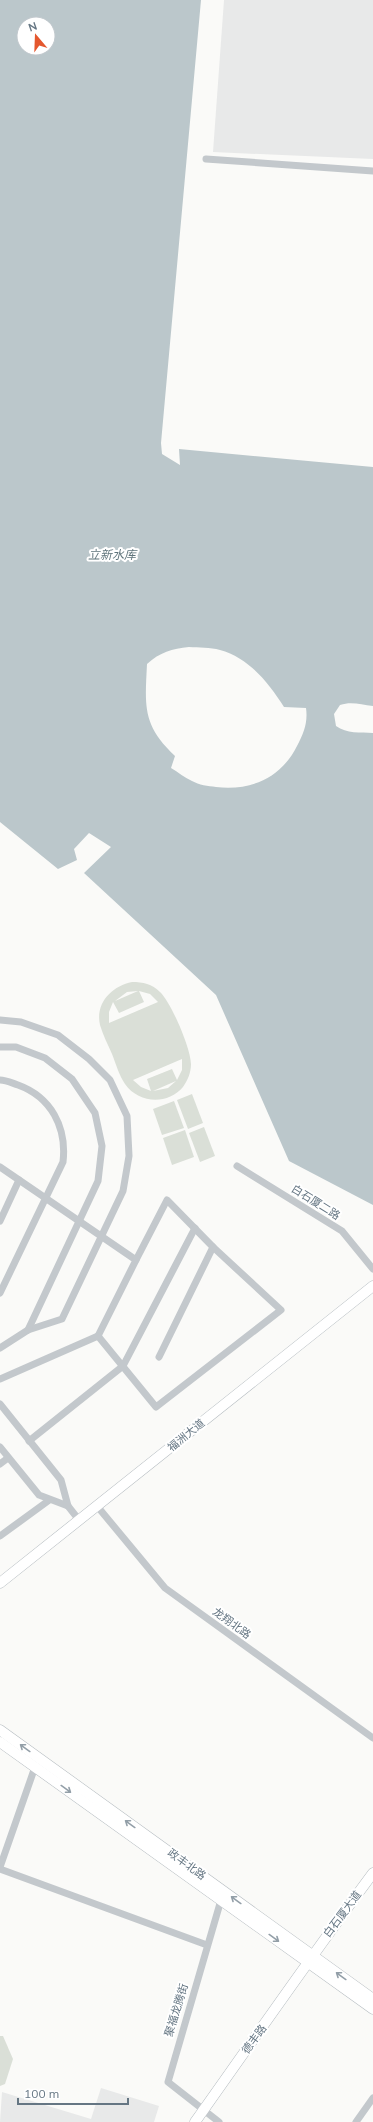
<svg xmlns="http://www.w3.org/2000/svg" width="373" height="2122" font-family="Mulish,'Noto Sans SC',sans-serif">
	<rect width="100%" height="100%" fill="#fafaf8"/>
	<g fill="#e8e9e9">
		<path d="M224,0H373V159L213,152Z"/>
		<path d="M101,2088L159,2106L154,2122H0L2,2092L91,2119Z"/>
	</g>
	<g fill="#dadfd7" fill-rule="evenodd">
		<path d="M132,982C143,982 152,984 160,992C171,1002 191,1049 191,1064C191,1072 188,1080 183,1087C168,1105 139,1104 125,1084C119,1075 116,1064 112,1054C108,1045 103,1035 100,1025C95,1003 112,986 132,982ZM138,991L115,1001L127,992ZM139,991L150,994L158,1002L109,1023V1012L113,1002L119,1013L144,1002ZM182,1059V1070L177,1080L172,1069L147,1079L151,1091L141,1087L133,1080ZM176,1081L168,1088L153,1091Z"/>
		<path d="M192,1094L203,1123L188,1129L177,1100Z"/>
		<path d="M174,1101L184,1128L162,1135L153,1109Z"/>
		<path d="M204,1127L215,1156L200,1162L189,1133Z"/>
		<path d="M185,1130L194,1157L172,1165L163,1138Z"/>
		<path d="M0,2036H3L13,2059L5,2084L0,2086Z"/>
	</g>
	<path fill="#bbc7cb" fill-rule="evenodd" d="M0,0H201L161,443L162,454L180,465L179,449L373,467V706C361,705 352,701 340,705L334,714L336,726C347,734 360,732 373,733V1205L289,1161L216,995L84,873L111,847L89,833L74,849L77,860L58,869L0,822ZM24,24H48V48H24ZM189,647C199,648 210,647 220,650C249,658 269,683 284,707L306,708C308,722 304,733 297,746C281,778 251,791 216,787C208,786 199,785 192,781C185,778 178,772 171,768L175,756C142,725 145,706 147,664C160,652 172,649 189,647Z"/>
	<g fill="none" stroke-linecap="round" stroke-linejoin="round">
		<g stroke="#b3babf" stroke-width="11">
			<g id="secondary">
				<path d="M0,1583L373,1286"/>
				<path d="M0,1730L373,1999"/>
				<path d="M0,1742L373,2009"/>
				<path d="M195,2122C254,2039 312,1955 373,1873"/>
			</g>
		</g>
		<g stroke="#c3c8cc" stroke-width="7">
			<path d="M206,159L373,171"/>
			<path d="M0,1020L21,1022L58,1035L89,1059L110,1080L127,1116L129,1156L123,1191L62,1319L28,1330L0,1348"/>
			<path d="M0,1047H16L45,1058L72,1079L95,1113L102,1146L98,1181L28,1330"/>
			<path d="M0,1080C6,1080 12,1083 18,1085C51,1097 67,1127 63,1162L0,1293"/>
			<path d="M237,1166L342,1231L373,1269"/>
			<path d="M0,1167L136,1260L98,1336L156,1407L281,1310L213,1247L159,1357"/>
			<path d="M0,1221L19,1180"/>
			<path d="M136,1260L167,1200L213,1247"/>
			<path d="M0,1379L98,1336"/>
			<path d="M0,1404L61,1480L68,1506"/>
			<path d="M29,1441L123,1366L195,1228"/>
			<path d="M0,1447L39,1495L68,1506L79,1520"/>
			<path d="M0,1464L8,1458"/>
			<path d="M97,1506L165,1588L373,1738"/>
			<path d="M0,1536L48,1501"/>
			<path d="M0,1867L35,1767"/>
			<path d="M0,1869L207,1945"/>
			<path d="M219,2122L168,2082L221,1900"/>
			<path d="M356,2122L373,2098"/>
		</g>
		<use href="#secondary" stroke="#fff" stroke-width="10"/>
	</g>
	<defs><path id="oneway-shaft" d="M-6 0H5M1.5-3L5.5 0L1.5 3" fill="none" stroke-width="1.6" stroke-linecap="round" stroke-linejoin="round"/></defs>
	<g stroke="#939fa8">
		<use href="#oneway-shaft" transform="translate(25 1748) rotate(-144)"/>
		<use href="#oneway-shaft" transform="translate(66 1789) rotate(36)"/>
		<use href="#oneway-shaft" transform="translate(130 1824) rotate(-144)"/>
		<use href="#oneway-shaft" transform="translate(236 1900) rotate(-144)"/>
		<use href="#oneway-shaft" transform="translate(274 1938) rotate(36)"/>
		<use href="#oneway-shaft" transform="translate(341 1976) rotate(-144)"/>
	</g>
	<g text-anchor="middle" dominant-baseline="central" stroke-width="4" stroke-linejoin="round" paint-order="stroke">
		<g font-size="11" fill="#657683" stroke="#fff">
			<text transform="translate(316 1202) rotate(32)">白石厦二路</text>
			<text transform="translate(186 1435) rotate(-39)">福洲大道</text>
			<text transform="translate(232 1623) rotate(36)">龙翔北路</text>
			<text transform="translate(187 1864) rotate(36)">政丰北路</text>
			<text transform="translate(342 1914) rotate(-53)">白石厦大道</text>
			<text transform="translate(176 2010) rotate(-73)">聚福龙腾街</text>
			<text transform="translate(254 2039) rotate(-54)">德丰路</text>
		</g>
		<g font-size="12" font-style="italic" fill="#60757c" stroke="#fff">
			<text x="112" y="554">立新水库</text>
		</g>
	</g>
	<g transform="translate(36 36) rotate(341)"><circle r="19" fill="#ffffff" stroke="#c1c8cd"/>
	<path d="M0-3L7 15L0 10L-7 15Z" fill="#e4572e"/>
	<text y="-6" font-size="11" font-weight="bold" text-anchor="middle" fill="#657683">N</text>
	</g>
	<path d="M18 2098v6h110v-6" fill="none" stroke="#657683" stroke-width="2"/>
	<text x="24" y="2098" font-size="12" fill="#657683" stroke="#ffffff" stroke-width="3" paint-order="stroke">100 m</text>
</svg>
